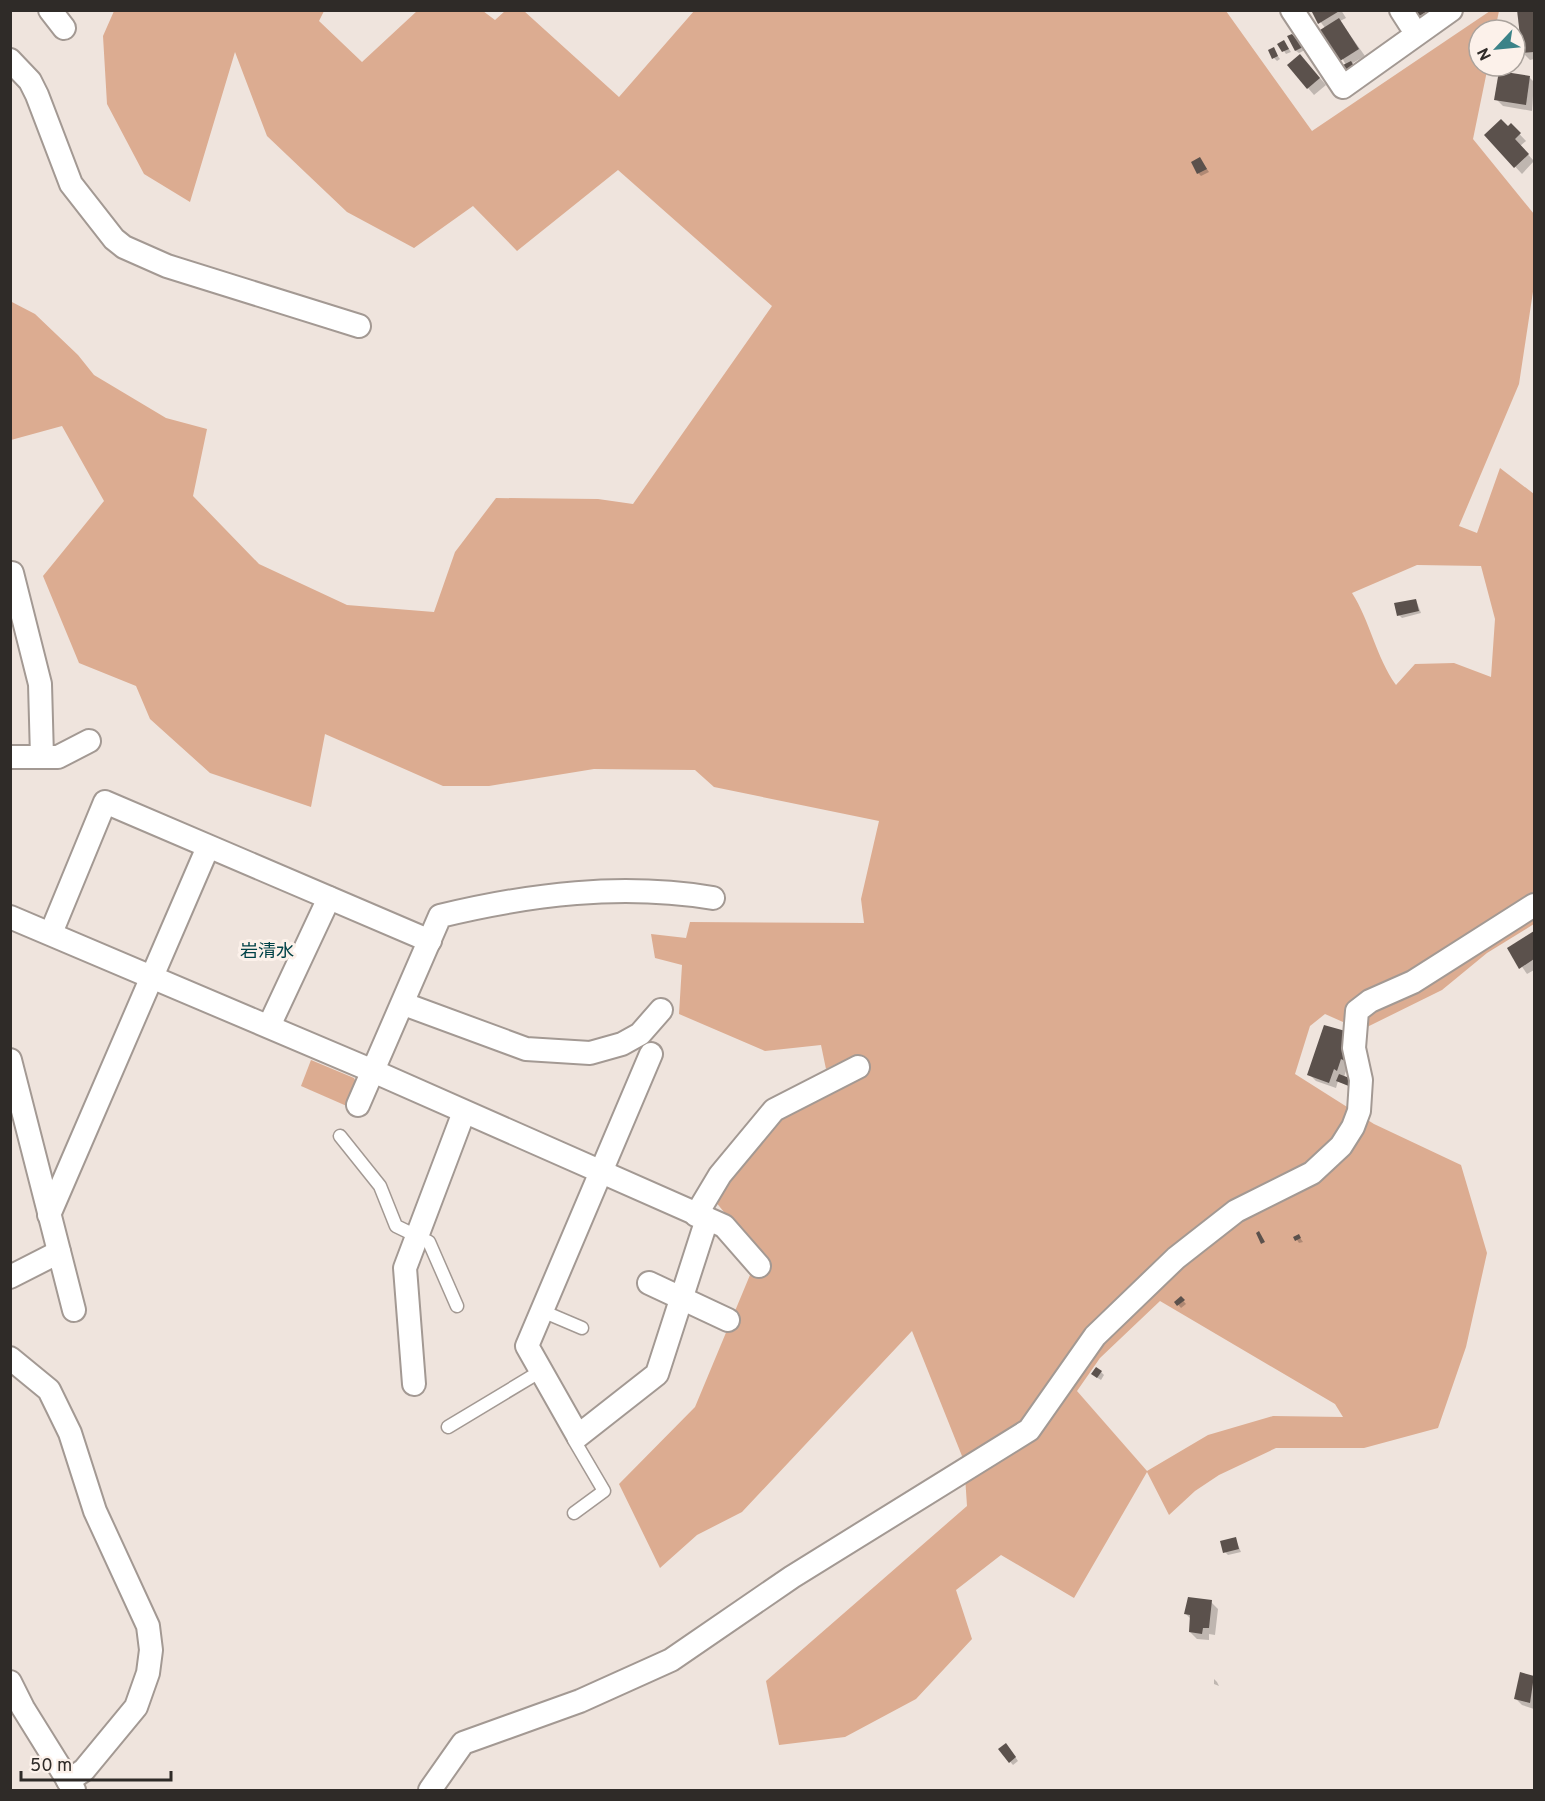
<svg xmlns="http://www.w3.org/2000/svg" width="1545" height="1801" font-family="Overpass,'Noto Sans JP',sans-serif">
	<rect width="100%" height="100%" fill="#efe4dd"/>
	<g fill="#dcac91" fill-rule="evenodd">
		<path d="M114,11H324L319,21L362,62L417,11H483L495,20L505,11H524L619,97L694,11H1226L1312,131L1490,11H1499L1495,30H1479V66H1488L1473,139L1534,214V285L1519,384L1459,526L1477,533L1500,468L1534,494V924L1487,953L1442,990L1361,1030L1325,1014L1310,1026L1295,1074L1374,1124L1461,1165L1487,1253L1466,1347L1438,1428L1364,1448H1276L1219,1475L1195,1491L1169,1515L1147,1472L1074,1598L1001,1555L956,1590L972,1639L916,1699L845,1737L779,1745L766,1681L967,1506L964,1461L912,1331L742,1512L697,1535L660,1568L619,1484L695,1407L750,1275L767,1265L715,1201L738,1166L784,1116L865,1075L853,1056L826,1069L821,1045L765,1051L679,1014L682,965L655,958L651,934L686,938L690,922L864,923L861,899L879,821L714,787L695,770L594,769L489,786H443L325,734L311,807L210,773L150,719L136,686L79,663L43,576L104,501L62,426L11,440L10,301L35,314L78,355L94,375L166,418L207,429L193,496L259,564L347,605L434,612L455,552L496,498L598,499L633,504L772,306L618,170L517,251L473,206L414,248L347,212L267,136L235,52L190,202L144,174L107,104L103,36ZM1417,565L1481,566L1495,619L1491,677L1454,663L1415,664L1396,685C1376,657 1370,621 1352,593ZM1160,1301L1335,1404L1343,1417L1273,1416L1208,1435L1147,1471L1077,1391L1100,1358Z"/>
		<path d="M311,1060L354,1078L357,1084L349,1107L301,1086Z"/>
	</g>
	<g fill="#0003">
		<path d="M1311,10H1341L1346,18L1340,21L1365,56L1351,64L1355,70L1345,71L1346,65L1326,29Z"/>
		<path d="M1414,10H1447L1424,24Z"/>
		<path d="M1518,10H1534V59L1530,60L1523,53Z"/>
		<path d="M1297,39L1305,50L1299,53L1296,51Z"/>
		<path d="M1284,42L1291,52L1286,54L1279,44Z"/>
		<path d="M1273,49L1280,59L1277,61L1274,58Z"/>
		<path d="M1307,63L1326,85L1314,95L1308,88Z"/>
		<path d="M1530,78L1534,82L1532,111L1503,106L1496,99Z"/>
		<path d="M1511,125L1526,141L1520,146L1534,161L1522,174L1486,135Z"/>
		<path d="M1200,159L1209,172L1201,176L1198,173Z"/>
		<path d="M1416,600L1421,613L1402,618L1399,615Z"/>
		<path d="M1534,932V970L1527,974L1509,948Z"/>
		<path d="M1348,1034V1065L1344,1077L1352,1088L1338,1081L1336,1088L1316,1081L1309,1074Z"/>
		<path d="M1298,1235L1303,1242L1299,1243L1295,1237Z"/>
		<path d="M1181,1298L1186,1304L1181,1308L1176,1302Z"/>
		<path d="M1101,1372L1104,1375L1101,1380L1096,1377Z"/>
		<path d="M1235,1538L1241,1552L1228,1555L1225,1552Z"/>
		<path d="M1211,1602L1218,1609L1215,1635L1209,1634V1640L1197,1639L1190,1632L1191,1619L1186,1614Z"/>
		<path d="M1521,1673L1534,1677V1709L1522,1705L1515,1698Z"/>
		<path d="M1214,1679L1217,1682L1219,1686L1214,1684Z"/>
		<path d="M1009,1748L1018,1761L1013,1765L1000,1750Z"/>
	</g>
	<g fill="#5b514c">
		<path d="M1311,10H1341L1318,24Z"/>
		<path d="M1412,10H1429L1416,18Z"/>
		<path d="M1517,10H1534V52L1522,53Z"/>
		<path d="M1339,18L1359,49L1340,61L1320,30Z"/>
		<path d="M1292,34L1303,47L1295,51L1287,36Z"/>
		<path d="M1284,40L1289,49L1282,52L1277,44Z"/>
		<path d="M1274,47L1278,56L1272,59L1268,50Z"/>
		<path d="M1300,54L1320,78L1307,89L1287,65Z"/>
		<path d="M1351,61L1354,66L1344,72L1341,66Z"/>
		<path d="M1499,71L1530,76L1526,105L1494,100Z"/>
		<path d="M1501,119L1508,126L1511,123L1521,133L1515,139L1529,154L1514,168L1484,135Z"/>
		<path d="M1200,157L1207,169L1197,174L1191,162Z"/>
		<path d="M1416,599L1419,611L1397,616L1394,603Z"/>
		<path d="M1534,931V959L1519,969L1507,948Z"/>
		<path d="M1324,1025L1349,1032L1348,1050L1345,1061L1341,1059L1337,1071L1334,1069L1329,1083L1307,1075Z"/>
		<path d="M1339,1074L1352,1079L1349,1086L1336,1081Z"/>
		<path d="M1259,1231L1265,1242L1261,1244L1256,1233Z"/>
		<path d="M1299,1234L1301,1238L1295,1241L1293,1237Z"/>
		<path d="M1181,1296L1185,1300L1177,1306L1174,1302Z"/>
		<path d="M1096,1367L1102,1371L1097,1378L1091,1374Z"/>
		<path d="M1236,1537L1239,1549L1223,1553L1220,1541Z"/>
		<path d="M1188,1597L1212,1600L1209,1628H1203L1202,1634L1189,1632L1190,1615L1184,1614Z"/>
		<path d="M1520,1672L1534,1676L1530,1703L1514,1699Z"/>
		<path d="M1006,1743L1016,1757L1009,1763L998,1749Z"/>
	</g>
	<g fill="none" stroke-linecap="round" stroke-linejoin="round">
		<g stroke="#a39993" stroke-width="15">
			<g id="service">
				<path d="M340,1136L380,1186L396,1226L429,1242L457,1306"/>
				<path d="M542,1311L582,1328"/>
				<path d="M448,1427L541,1371"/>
				<path d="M574,1513L604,1491L574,1440L578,1436"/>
			</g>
		</g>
		<g stroke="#a39993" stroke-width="26">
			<g id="minor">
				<path d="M50,10L64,28"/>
				<path d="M1292,10L1343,87L1451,10"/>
				<path d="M1401,10L1410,24"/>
				<path d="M10,60L30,81L37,95L71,184L114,239L124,247L167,266L359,326"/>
				<path d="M12,573L40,684L42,757"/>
				<path d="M10,757H58L89,741"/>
				<path d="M10,917L373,1071L724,1226L759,1266"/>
				<path d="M51,933L105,802L430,941"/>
				<path d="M404,1004L526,1049L590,1053L622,1044L640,1034L661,1010"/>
				<path d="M269,1026L329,898"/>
				<path d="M651,1054L527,1346L578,1436L657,1374L707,1219"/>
				<path d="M10,1060L74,1310"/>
				<path d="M358,1105L440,916C531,894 621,883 713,898"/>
				<path d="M49,1215L208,847"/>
				<path d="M696,1215L720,1175L774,1110L858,1067"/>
				<path d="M10,1277L59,1252"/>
				<path d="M649,1283L728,1320"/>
				<path d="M10,1358L49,1390L70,1433L95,1511L148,1626L151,1650L148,1673L136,1707L84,1770L68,1781"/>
				<path d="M414,1384L405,1268L464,1112"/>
				<path d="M10,1682L23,1708L74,1790"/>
				<path d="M430,1790L463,1743L580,1701L671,1660L792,1577L1029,1430L1095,1336L1176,1258L1236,1211L1312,1173L1341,1146L1353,1127L1359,1111L1361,1080L1354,1048L1357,1011L1370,1001L1413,982L1534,905"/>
			</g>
		</g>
		<use href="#service" stroke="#fff" stroke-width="12"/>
		<use href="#minor" stroke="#fff" stroke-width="22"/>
	</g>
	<g text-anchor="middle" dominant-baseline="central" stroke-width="6" stroke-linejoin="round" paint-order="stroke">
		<g font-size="18" fill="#004247" stroke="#fcf1ea">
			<text x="267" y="952">岩清水</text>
		</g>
	</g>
	<rect width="1545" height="1801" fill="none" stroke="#2f2b28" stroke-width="24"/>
	<g transform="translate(1497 48) rotate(244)"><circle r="28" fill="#fcf1ea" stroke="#aaa29c" stroke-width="1.5"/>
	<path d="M0-4.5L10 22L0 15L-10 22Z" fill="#3b8388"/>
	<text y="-9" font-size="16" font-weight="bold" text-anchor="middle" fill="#2f2b28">N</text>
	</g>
	<path d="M21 1771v9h150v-9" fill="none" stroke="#2f2b28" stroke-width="3"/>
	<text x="30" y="1771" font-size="18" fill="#2f2b28" stroke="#fcf1ea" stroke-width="4.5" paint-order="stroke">50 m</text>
</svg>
